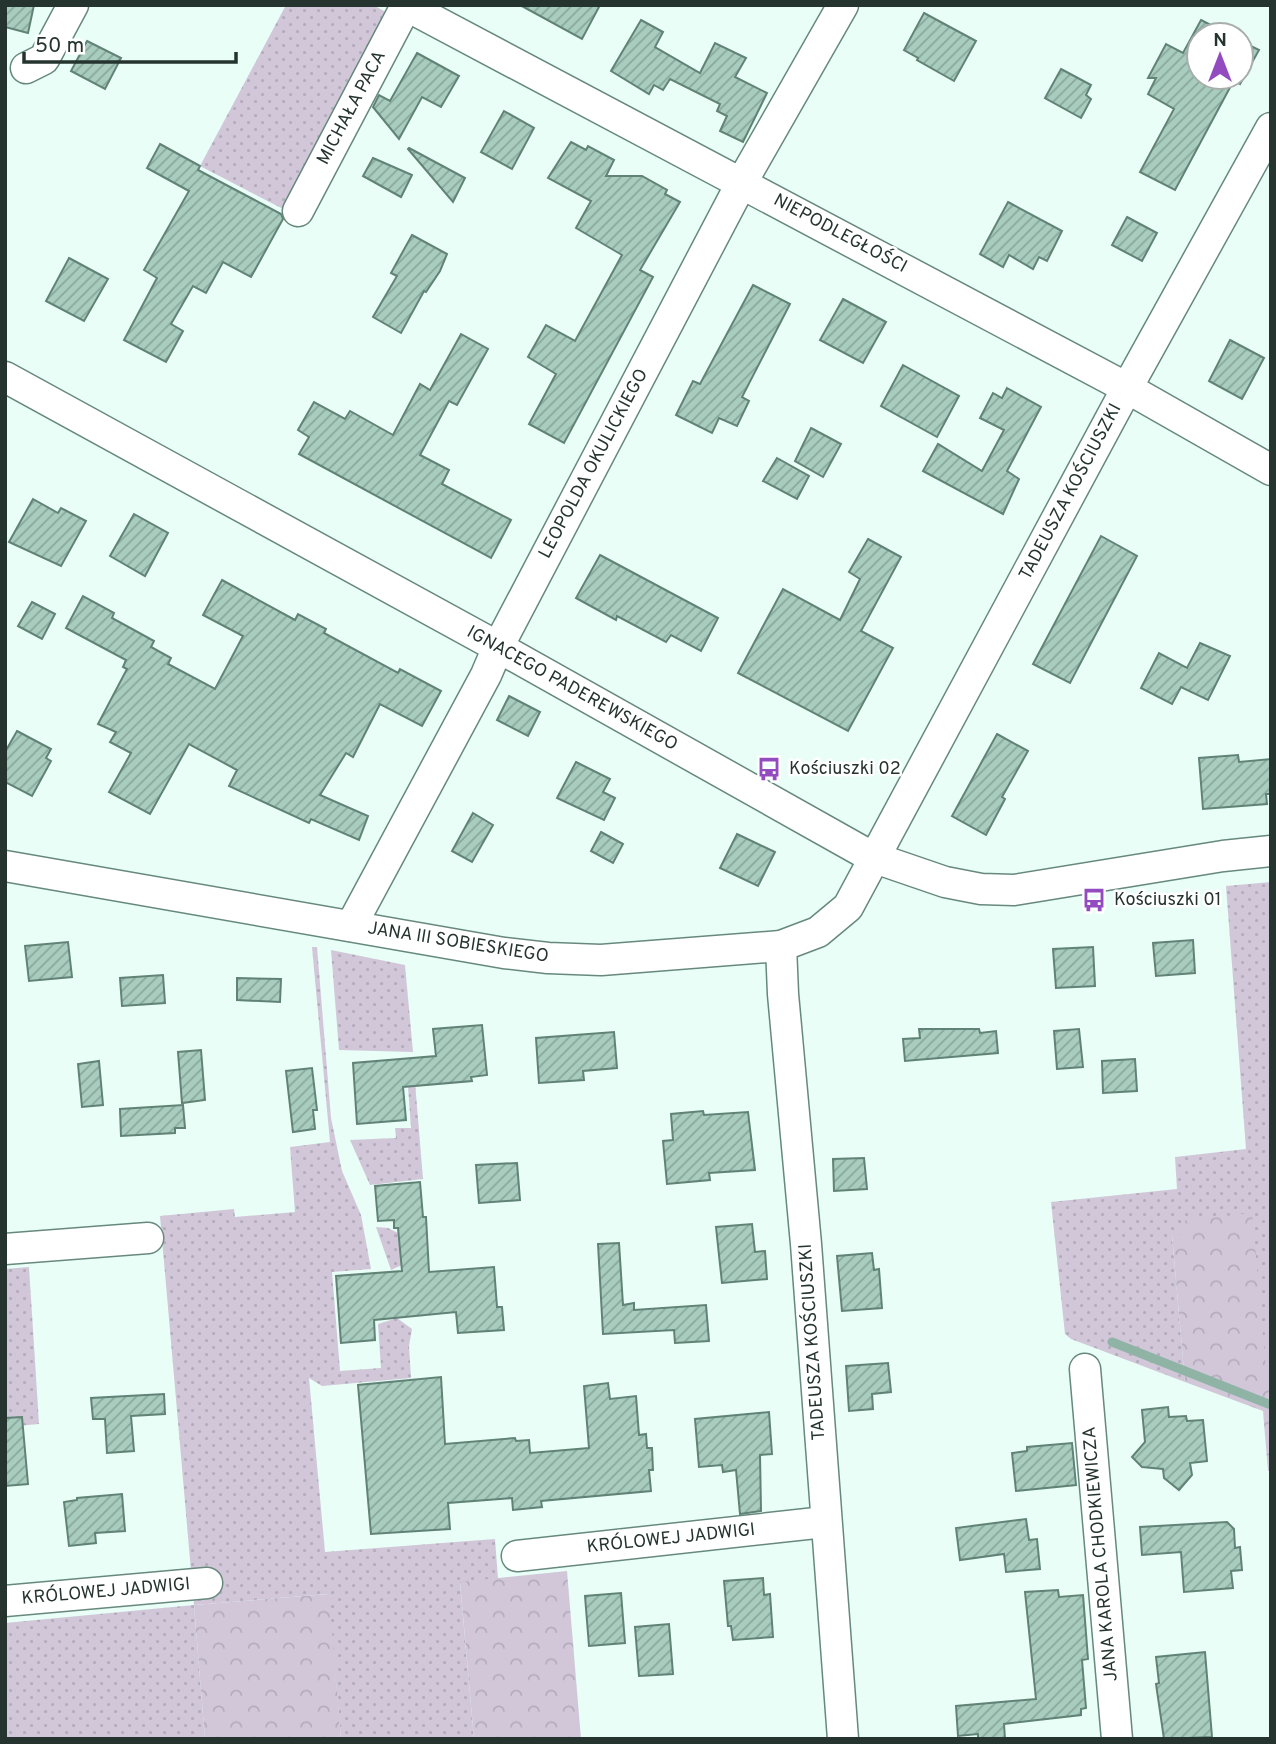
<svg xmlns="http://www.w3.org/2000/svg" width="1276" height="1744" font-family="Overpass,sans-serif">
	<defs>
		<pattern id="green-dots" width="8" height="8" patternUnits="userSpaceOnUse" patternTransform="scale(1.75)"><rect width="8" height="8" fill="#d1c7d9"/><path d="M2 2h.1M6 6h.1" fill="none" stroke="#b3acbb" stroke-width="1.8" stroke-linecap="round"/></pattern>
		<pattern id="forest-crowns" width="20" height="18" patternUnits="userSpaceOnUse" patternTransform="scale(1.75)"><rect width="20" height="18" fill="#d1c7d9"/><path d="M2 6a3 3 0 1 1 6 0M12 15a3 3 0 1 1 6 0" fill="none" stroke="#b3acbb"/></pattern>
		<pattern id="building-hatch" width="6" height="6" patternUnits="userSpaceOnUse" patternTransform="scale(1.75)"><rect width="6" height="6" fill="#a8cdbf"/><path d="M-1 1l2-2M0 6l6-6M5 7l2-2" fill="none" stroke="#89a79c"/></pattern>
	</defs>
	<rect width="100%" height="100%" fill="#e8fef6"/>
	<g fill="url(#green-dots)">
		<path d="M286,5H373L393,16L287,211L200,166Z"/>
		<path d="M1271,882V1390H1268L1182,1221V1235H1172L1185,1382L1071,1339L1065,1334L1051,1202L1177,1189L1175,1157L1246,1149L1226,886Z"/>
		<path d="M312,947H317L331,1118L342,1171L361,1215L371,1269L332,1272L340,1371L381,1368L378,1324L397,1318L412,1329L409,1346L411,1378L322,1386L309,1378L325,1552L495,1539L498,1579L460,1583L474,1739H341L328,1594L194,1605L205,1739H5V1623L194,1605L160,1216L234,1209L235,1217L295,1212L290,1147L330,1142Z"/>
		<path d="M331,950L405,965L413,1052L339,1050Z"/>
		<path d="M413,1058L423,1179L370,1185L350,1140L396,1138L395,1128H411L406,1059Z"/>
		<path d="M376,1227L388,1228L402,1235L404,1264L391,1270Z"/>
		<path d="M29,1267L39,1424L5,1427V1269Z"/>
	</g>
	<g fill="url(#forest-crowns)">
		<path d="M1252,1213L1268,1389L1271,1390V1471H1268L1263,1411L1185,1382L1172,1235L1182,1234V1221Z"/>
		<path d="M567,1571L581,1739H474L460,1582Z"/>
		<path d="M329,1594L341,1739H205L194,1605Z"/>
	</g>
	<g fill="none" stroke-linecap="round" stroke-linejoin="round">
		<path stroke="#8fb4a6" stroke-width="9" d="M1112,1342L1271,1405"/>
	</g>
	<g fill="url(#building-hatch)" stroke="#618377" stroke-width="2">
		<path d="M5,5H34L28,33L5,27Z"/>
		<path d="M520,5H600L582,39Z"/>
		<path d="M924,13L976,41L954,81L917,60L918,58L904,50Z"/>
		<path d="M641,20L663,32L655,47L700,73L715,43L746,58L735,77L767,93L743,142L720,131L727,116L717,111L720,104L670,79L663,90L654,85L649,94L611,71Z"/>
		<path d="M1201,20L1230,35H1199V77H1241V41L1259,50L1240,84L1234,80L1175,190L1140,172L1174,109L1148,94L1156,78H1148L1166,44L1183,53Z"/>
		<path d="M87,41L121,58L105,89L71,71Z"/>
		<path d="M417,53L459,76L441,107L422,97L399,139L373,107L379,95L390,101Z"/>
		<path d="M1061,69L1091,85L1086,95L1091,99L1081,118L1045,98Z"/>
		<path d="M504,111L534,128L512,169L481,152Z"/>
		<path d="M571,142L586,150L588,146L614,160L606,176H642L667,190L665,194L680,202L640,270L653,277L564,443L529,424L556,374L528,357L546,325L575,341L622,255L576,228L591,201L548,178Z"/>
		<path d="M160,144L200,166L198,170L281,214L283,219L251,277L223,262L206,293L193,286L171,324L183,331L166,362L124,340L157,278L144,270L189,191L147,168Z"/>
		<path d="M409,148L465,178L453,202L408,149Z"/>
		<path d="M373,158L412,175L401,197L363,176Z"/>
		<path d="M1008,202L1062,231L1047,261L1039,257L1033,269L1009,255L1003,267L980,254Z"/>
		<path d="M1127,217L1157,233L1142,261L1112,245Z"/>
		<path d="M412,235L447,254L440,271L426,292L424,291L401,333L373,317L397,276L391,273Z"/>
		<path d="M69,258L108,279L84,321L46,301Z"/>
		<path d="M753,285L790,304L742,397L749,401L737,426L719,418L712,433L676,415L693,381L700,384Z"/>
		<path d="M843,299L886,322L863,363L820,340Z"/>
		<path d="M461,334L488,349L457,405L449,401L420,455L449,470L442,484L511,520L491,558L299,454L309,437L298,430L314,402L345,419L350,411L393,435L420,384L430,390Z"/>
		<path d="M1230,340L1264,358L1242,399L1209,381Z"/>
		<path d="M903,365L959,396L937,437L881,406Z"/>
		<path d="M1007,388L1041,407L1007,471L1019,479L1003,514L923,471L938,444L982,471L1004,430L980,418L993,393L1002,398Z"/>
		<path d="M811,428L841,444L823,477L795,461Z"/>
		<path d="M777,458L809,476L797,499L763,481Z"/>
		<path d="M33,499L58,513L61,508L86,521L61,566L9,542Z"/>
		<path d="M134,514L168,533L145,576L110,556Z"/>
		<path d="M1101,536L1137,556L1070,683L1033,664Z"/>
		<path d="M868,539L901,557L861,631L893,648L848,731L738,673L783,589L840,620L860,579L849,572Z"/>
		<path d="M600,555L718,618L701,651L671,635L666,642L617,616L616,620L576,598Z"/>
		<path d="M222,580L295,620L298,614L326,629L324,633L398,673L400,669L441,691L422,726L380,704L353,757L346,753L320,795L368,816L359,840L311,819L309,823L229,786L237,770L189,744L150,814L109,792L131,753L110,742L116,732L98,724L127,669L123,667L126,660L66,628L83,596L114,613L112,618L154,641L151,647L171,658L168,664L215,689L243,636L203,615Z"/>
		<path d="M32,602L55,614L42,639L18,626Z"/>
		<path d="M1200,643L1230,656L1208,700L1181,687L1172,704L1141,688L1159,653L1187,668Z"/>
		<path d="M509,696L540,712L528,736L497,720Z"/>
		<path d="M17,731L51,749L46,758L51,761L32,796L5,782V752Z"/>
		<path d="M997,734L1028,751L1002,797L1005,799L986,835L952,816Z"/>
		<path d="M1238,755L1239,762L1271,759V794H1266L1267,804L1203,809L1199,758Z"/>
		<path d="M576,762L610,779L603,792L615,798L604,820L557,798Z"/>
		<path d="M473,813L493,825L472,862L452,851Z"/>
		<path d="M601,832L623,844L613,863L591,851Z"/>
		<path d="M737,834L775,852L758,886L720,868Z"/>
		<path d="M1193,940L1195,973L1156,976L1153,943Z"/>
		<path d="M68,942L72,977L29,981L25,946Z"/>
		<path d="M1093,947L1095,986L1056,988L1053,949Z"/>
		<path d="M163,975L165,1003L122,1006L120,978Z"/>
		<path d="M237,978L281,979L280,1002L237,1000Z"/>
		<path d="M482,1025L487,1075L471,1077L472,1081L403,1087L406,1120L357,1124L353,1063L436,1056L433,1029Z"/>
		<path d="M919,1029H979L980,1033L996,1031L998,1053L905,1061L903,1039L920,1038Z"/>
		<path d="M1079,1029L1083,1067L1057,1069L1054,1031Z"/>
		<path d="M614,1032L617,1068L583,1071L584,1080L539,1083L536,1038Z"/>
		<path d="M201,1050L205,1100L182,1103L178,1052Z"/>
		<path d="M1135,1059L1137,1091L1103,1093L1102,1061Z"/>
		<path d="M99,1061L103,1105L82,1107L78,1064Z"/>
		<path d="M312,1068L317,1110H313L315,1129L293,1132L286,1071Z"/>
		<path d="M183,1105L185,1128H175V1133L121,1136L120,1109Z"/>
		<path d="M703,1111L704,1115L748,1112L755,1170L709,1173L710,1180L667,1184L663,1141L673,1140L671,1114Z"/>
		<path d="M864,1158L867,1189L834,1191L833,1159Z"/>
		<path d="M517,1163L520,1200L479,1203L476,1165Z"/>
		<path d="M420,1182L423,1217H426L429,1272L494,1267L497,1307H502L504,1330L458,1333L456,1312L374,1320L375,1340L341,1343L336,1276L402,1271L398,1228H394V1220L378,1221L375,1186Z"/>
		<path d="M752,1224L755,1252L765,1251L767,1279L722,1283L716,1227Z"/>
		<path d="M619,1243L623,1305L634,1303V1310L706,1305L709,1341L675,1343L674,1330L603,1334L598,1244Z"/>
		<path d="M872,1253L874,1270L879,1269L882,1308L842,1311L837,1256Z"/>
		<path d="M888,1363L891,1392L872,1394L873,1409L849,1411L846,1366Z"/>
		<path d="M441,1377L445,1444L515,1438L516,1441L529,1440L530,1453L589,1448L584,1386L608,1383L610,1399L636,1396L639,1435L646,1434L647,1448H652L653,1470H649L651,1491L541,1501L542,1507L513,1510L512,1498L448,1503L450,1529L371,1534L358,1385Z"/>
		<path d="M164,1394L165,1414L131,1416L134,1451L107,1453L105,1419H93L91,1398Z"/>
		<path d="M1168,1407L1169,1417L1186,1416L1187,1421L1203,1420L1207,1461L1190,1463L1192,1475L1179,1490L1164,1478L1163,1469L1142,1467L1132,1457L1145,1442L1142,1410Z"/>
		<path d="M769,1412L772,1454L760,1455L761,1511L740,1514L736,1470L723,1472L722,1465L699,1467L695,1419Z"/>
		<path d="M22,1417L28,1484L5,1486V1418Z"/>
		<path d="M1072,1443L1076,1485L1016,1491L1012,1453L1027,1451V1447Z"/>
		<path d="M122,1494L125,1531L95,1533L96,1543L69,1546L64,1502L77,1500V1498Z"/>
		<path d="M1026,1519L1029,1540L1037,1539L1040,1569L1006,1572L1004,1554L960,1560L956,1528Z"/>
		<path d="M1227,1522L1234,1529L1235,1548L1240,1547L1242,1570L1231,1571L1233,1588L1184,1592L1181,1552L1142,1555L1140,1527Z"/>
		<path d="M763,1578L764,1595L770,1594L773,1637L733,1640L731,1626H728L724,1581Z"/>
		<path d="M1058,1590L1059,1597L1083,1595L1088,1659L1082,1660L1086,1708L1081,1709V1715L1004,1724L1005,1739H978V1734L958,1736L956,1706L1036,1699L1025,1592Z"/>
		<path d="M621,1593L625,1643L589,1646L585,1596Z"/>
		<path d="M669,1624L673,1674L639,1676L635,1627Z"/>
		<path d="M1205,1652L1212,1737L1164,1739L1156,1684L1159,1683L1156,1657Z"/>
	</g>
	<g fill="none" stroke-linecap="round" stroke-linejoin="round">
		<g stroke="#67897d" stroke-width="33">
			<g id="minor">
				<path d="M405,5L1127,388L1271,470"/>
				<path d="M26,68L44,59L73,5"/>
				<path d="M298,211L406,6"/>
				<path d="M5,377L498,647L872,857L945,882L981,889L1014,890L1223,856L1271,851"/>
				<path d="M5,866L504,953L548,958L601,960L781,946L818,932L848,907L1127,388L1271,128"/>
				<path d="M351,926L486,675L498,647L742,182L843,5"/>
				<path d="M781,946L783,994L806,1244L843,1739"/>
				<path d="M5,1249L148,1238"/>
				<path d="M1085,1369L1117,1739"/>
				<path d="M517,1556L825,1522"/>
				<path d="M5,1601L207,1583"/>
			</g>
		</g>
		<use href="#minor" stroke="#fff" stroke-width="30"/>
	</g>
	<defs>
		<g id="bus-bare" transform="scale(1.89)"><path d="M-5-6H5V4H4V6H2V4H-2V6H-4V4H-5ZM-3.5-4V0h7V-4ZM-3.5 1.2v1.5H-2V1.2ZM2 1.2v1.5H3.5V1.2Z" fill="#924cc0" stroke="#fff" stroke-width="2.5" paint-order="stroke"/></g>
	</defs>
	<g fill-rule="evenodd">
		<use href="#bus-bare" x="769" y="769"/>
		<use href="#bus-bare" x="1094" y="900"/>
	</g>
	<g text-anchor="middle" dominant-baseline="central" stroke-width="5" stroke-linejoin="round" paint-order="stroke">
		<g font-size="18" fill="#25342f" stroke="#fff">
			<text transform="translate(352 108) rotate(-62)">MICHAŁA PACA</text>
			<text transform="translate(840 234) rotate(28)">NIEPODLEGŁOŚCI</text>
			<text transform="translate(594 464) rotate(-62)">LEOPOLDA OKULICKIEGO</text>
			<text transform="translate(1071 492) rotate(-62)">TADEUSZA KOŚCIUSZKI</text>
			<text transform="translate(572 689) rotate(29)">IGNACEGO PADEREWSKIEGO</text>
			<text transform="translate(458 943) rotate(9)">JANA III SOBIESKIEGO</text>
			<text transform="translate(813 1342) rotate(-94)">TADEUSZA KOŚCIUSZKI</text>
			<text transform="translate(671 1539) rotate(-6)">KRÓLOWEJ JADWIGI</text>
			<text transform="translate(1101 1554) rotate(-95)">JANA KAROLA CHODKIEWICZA</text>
			<text transform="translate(106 1592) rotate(-5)">KRÓLOWEJ JADWIGI</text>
		</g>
		<g font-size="18" fill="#25342f" stroke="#fff" text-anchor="start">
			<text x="789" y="769">Kościuszki 02</text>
			<text x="1114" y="900">Kościuszki 01</text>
		</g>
	</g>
	<rect width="1276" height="1744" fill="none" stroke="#25342f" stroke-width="14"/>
	<g transform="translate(1220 56)"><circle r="33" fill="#ffffff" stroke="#a8aeac" stroke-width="2"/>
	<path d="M0-5L12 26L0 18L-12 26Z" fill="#924cc0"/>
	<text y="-10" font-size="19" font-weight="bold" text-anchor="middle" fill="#25342f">N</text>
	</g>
	<path d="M24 52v10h212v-10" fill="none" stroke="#25342f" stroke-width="3.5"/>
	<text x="35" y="52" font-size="21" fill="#25342f" stroke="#ffffff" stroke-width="5" paint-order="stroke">50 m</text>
</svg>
